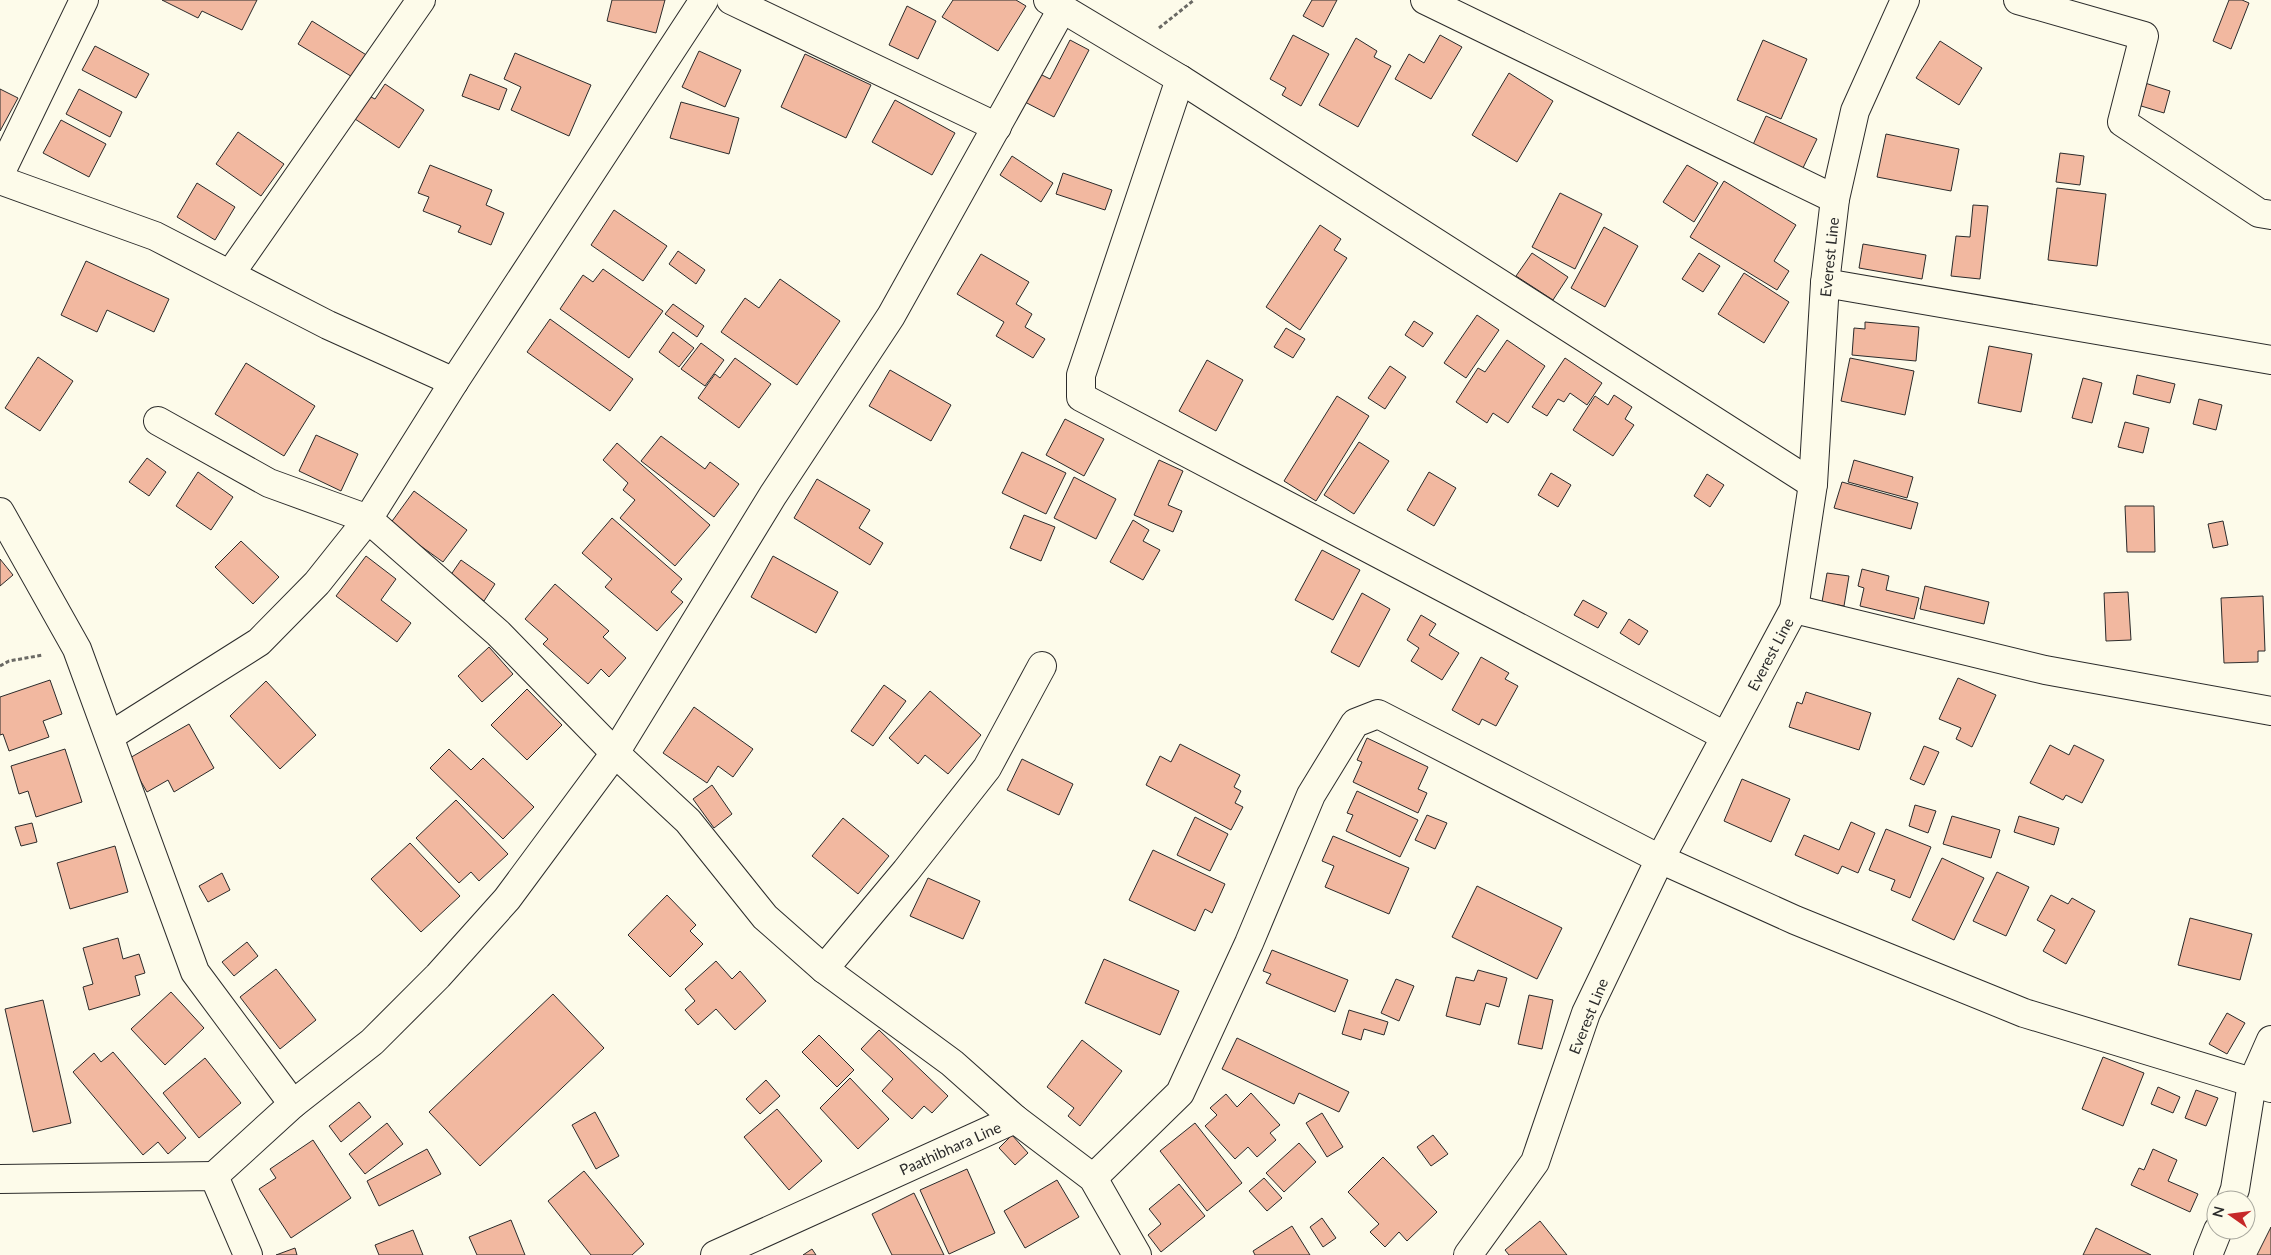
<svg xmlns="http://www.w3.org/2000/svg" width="2271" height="1255" font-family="Lato,sans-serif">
	<rect width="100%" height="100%" fill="#fdfbea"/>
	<g fill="#f2b8a0" stroke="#2b2b2b">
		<path d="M162,0H257L242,30L202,11L198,18Z"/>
		<path d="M612,0H665L656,33L607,21Z"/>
		<path d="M953,0H1016L1026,6L998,51L942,17Z"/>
		<path d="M1312,0H1337L1323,27L1303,16Z"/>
		<path d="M2229,0H2242L2249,3L2231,49L2213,41Z"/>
		<path d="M907,6L936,21L918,59L889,45Z"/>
		<path d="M312,21L368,56L354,78L298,44Z"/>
		<path d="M1293,35L1329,54L1301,106L1282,95L1286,88L1270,79Z"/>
		<path d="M1440,35L1462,47L1431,99L1395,79L1409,54L1424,63Z"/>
		<path d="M1356,38L1377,51L1374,57L1391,66L1358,127L1319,105Z"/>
		<path d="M1070,40L1089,50L1054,117L1023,101L1038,73L1050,79Z"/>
		<path d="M1763,40L1807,59L1781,119L1737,100Z"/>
		<path d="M1940,41L1982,68L1959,105L1916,78Z"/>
		<path d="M95,46L149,74L136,98L82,70Z"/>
		<path d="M699,51L741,70L725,107L682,87Z"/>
		<path d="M515,53L591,85L569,136L511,110L521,87L504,79Z"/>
		<path d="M805,54L871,85L846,138L781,107Z"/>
		<path d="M1509,73L1553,101L1517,162L1472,135Z"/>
		<path d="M470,74L507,89L499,110L462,96Z"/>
		<path d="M2145,83L2170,91L2164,113L2138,105Z"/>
		<path d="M385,84L424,110L399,148L355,119L369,96L375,99Z"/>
		<path d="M0,89L18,98L0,131Z"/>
		<path d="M79,89L122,112L110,137L66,114Z"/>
		<path d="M895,100L955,133L932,175L872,142Z"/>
		<path d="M681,102L739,118L729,154L670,138Z"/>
		<path d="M1766,116L1817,139L1801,172L1751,149Z"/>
		<path d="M61,120L106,144L89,177L43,153Z"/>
		<path d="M238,132L284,164L261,196L216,164Z"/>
		<path d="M1886,134L1959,149L1951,191L1877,177Z"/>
		<path d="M2060,153L2084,156L2080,185L2056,182Z"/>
		<path d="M1012,156L1053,183L1041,202L1000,175Z"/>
		<path d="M430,165L492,190L486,205L504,213L491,245L458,232L461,226L423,211L429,197L418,193Z"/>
		<path d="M1687,165L1718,183L1694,222L1663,202Z"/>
		<path d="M1063,173L1112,190L1105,210L1056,194Z"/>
		<path d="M1724,181L1796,225L1774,261L1789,271L1777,290L1690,237Z"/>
		<path d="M197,183L235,207L215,240L177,217Z"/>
		<path d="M2057,188L2106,194L2097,266L2048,260Z"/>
		<path d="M1560,193L1602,214L1575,269L1532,247Z"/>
		<path d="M1973,205L1988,206L1980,279L1951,276L1956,236L1970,237Z"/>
		<path d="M614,210L667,246L643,281L591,245Z"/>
		<path d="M1320,225L1341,239L1334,250L1347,258L1300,330L1266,307Z"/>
		<path d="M1604,227L1638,246L1605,307L1571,288Z"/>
		<path d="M1863,244L1926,255L1922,279L1859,268Z"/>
		<path d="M678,251L705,270L696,284L669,264Z"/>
		<path d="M1532,253L1568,277L1553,300L1516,276Z"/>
		<path d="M1699,253L1720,266L1703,292L1682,279Z"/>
		<path d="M981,254L1029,282L1016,304L1032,314L1025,327L1045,339L1033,358L996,336L1004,322L957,294Z"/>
		<path d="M86,261L169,299L154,332L107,310L97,332L61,315Z"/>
		<path d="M603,269L663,311L629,358L560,309L583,275L593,282Z"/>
		<path d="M1744,273L1789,302L1764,343L1718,314Z"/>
		<path d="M780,279L840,321L797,385L721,332L745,298L759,308Z"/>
		<path d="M673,304L704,326L697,337L665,314Z"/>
		<path d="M1477,315L1499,330L1466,378L1444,363Z"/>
		<path d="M550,319L633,379L610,411L527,352Z"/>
		<path d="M1414,321L1433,333L1423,347L1405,335Z"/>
		<path d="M1865,322L1919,327L1916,361L1852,355L1854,328L1865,329Z"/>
		<path d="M1286,328L1305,339L1293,358L1274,347Z"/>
		<path d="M673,332L694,348L679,367L659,352Z"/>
		<path d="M1507,340L1545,366L1508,423L1493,413L1487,423L1456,402L1478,368L1485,372Z"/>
		<path d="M701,343L724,360L705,386L681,369Z"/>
		<path d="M1989,346L2032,354L2021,412L1978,403Z"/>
		<path d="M38,357L73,381L40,431L5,408Z"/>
		<path d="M735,358L771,384L739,428L698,398L715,374L720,378Z"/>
		<path d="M1565,358L1602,383L1587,405L1570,393L1564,402L1558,399L1547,416L1532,407Z"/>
		<path d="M1850,358L1914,371L1905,415L1841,401Z"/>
		<path d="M1207,360L1243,380L1216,431L1179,411Z"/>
		<path d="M246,363L315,406L284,456L215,414Z"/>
		<path d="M1390,366L1406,377L1385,409L1368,398Z"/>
		<path d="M890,370L951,405L931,441L869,406Z"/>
		<path d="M2137,375L2175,384L2170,403L2133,394Z"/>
		<path d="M2083,378L2102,383L2092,423L2072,418Z"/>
		<path d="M1614,395L1632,407L1625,419L1634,425L1613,456L1573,430L1595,396L1608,405Z"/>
		<path d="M1337,396L1369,416L1316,501L1284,481Z"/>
		<path d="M2199,399L2222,405L2216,430L2193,424Z"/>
		<path d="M1065,419L1104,439L1084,476L1046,455Z"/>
		<path d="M2125,422L2149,428L2143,453L2118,447Z"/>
		<path d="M316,435L358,454L341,491L299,471Z"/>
		<path d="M661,436L705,469L710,462L739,484L714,517L641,461Z"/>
		<path d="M1359,442L1389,461L1354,514L1324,495Z"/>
		<path d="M617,443L710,525L675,566L620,518L635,500L623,490L628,483L603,460Z"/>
		<path d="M1022,452L1066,473L1046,514L1002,493Z"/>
		<path d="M147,458L166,472L149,496L129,482Z"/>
		<path d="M1159,460L1183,471L1168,505L1182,511L1173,532L1134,515Z"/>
		<path d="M1854,460L1913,477L1907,498L1848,482Z"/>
		<path d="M198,472L233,497L211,530L176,506Z"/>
		<path d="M1429,472L1456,488L1434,526L1407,510Z"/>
		<path d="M1551,473L1571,485L1558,507L1538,495Z"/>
		<path d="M1707,474L1724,485L1710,507L1694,496Z"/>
		<path d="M1074,477L1116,499L1096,539L1054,518Z"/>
		<path d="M817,479L870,510L859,528L883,543L870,565L794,518Z"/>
		<path d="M1842,482L1918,503L1911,529L1834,508Z"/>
		<path d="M414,491L467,530L443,562L390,524Z"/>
		<path d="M2125,506H2154L2155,552H2127Z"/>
		<path d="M1024,515L1055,527L1041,561L1010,548Z"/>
		<path d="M612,518L682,579L671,592L683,602L657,631L605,587L612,579L582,553Z"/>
		<path d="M1133,520L1149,530L1143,541L1160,550L1143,580L1110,562Z"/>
		<path d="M2223,521L2228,545L2213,548L2208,524Z"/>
		<path d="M241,541L279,577L253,604L215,567Z"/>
		<path d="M1322,550L1360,570L1333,620L1295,600Z"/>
		<path d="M366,556L396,579L381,600L411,623L397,642L336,596Z"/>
		<path d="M773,556L838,592L816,633L751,597Z"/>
		<path d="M0,559L13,575L0,586Z"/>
		<path d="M461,560L495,584L484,601L450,576Z"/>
		<path d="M1862,569L1889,576L1886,590L1919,598L1914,619L1860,606L1864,588L1858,586Z"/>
		<path d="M1827,573L1849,576L1844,606L1822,602Z"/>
		<path d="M555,584L609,631L603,637L626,658L609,677L601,669L588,684L543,644L548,639L525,619Z"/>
		<path d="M1925,586L1989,602L1984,624L1920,609Z"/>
		<path d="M2128,592L2131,640L2106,641L2104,593Z"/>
		<path d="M1362,593L1390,609L1359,667L1331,652Z"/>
		<path d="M2263,596L2265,651H2258V662L2224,663L2221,598Z"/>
		<path d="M1583,600L1607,613L1598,628L1574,615Z"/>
		<path d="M1421,615L1436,624L1429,635L1459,653L1442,680L1411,661L1419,648L1407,640Z"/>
		<path d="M1629,619L1648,631L1639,645L1620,633Z"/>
		<path d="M489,647L513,674L482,702L458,676Z"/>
		<path d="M1481,657L1509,673L1505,679L1518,686L1496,726L1482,719L1479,725L1452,710Z"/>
		<path d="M1958,678L1996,695L1972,747L1956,739L1961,728L1939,719Z"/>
		<path d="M50,680L62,714L43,721L49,737L9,751L3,734L0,735V697Z"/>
		<path d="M266,681L316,735L280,769L230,716Z"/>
		<path d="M884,685L906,701L873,746L851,731Z"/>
		<path d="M527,689L562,725L527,760L491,725Z"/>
		<path d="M930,691L981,735L948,774L925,755L918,764L889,738Z"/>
		<path d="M1806,692L1871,713L1859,750L1789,727L1797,702L1802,704Z"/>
		<path d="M694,707L753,749L733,777L718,766L707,783L663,753Z"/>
		<path d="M189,724L214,768L174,792L168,780L147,792L128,759Z"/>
		<path d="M1367,738L1428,767L1418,789L1427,793L1418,813L1353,782L1362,762L1357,760Z"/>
		<path d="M1180,744L1240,775L1234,787L1241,791L1235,803L1243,807L1231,830L1146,785L1160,756L1171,762Z"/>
		<path d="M2050,745L2069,755L2074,745L2104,760L2082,803L2066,795L2063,800L2030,783Z"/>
		<path d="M1924,746L1939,752L1924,785L1910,779Z"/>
		<path d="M65,749L82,802L36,817L28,791L19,794L11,766Z"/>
		<path d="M449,749L471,770L483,758L534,807L503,839L430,768Z"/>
		<path d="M1022,759L1073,784L1059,815L1007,790Z"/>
		<path d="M1742,779L1790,799L1771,842L1724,821Z"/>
		<path d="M712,785L732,814L714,828L693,799Z"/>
		<path d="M1357,791L1418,820L1400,857L1346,831L1353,815L1347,813Z"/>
		<path d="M456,800L508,854L479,881L471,872L459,883L416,838Z"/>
		<path d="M1915,805L1936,811L1928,833L1909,826Z"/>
		<path d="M1427,815L1447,823L1435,849L1415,840Z"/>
		<path d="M1952,816L2000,830L1991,858L1943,844Z"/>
		<path d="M2019,816L2059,828L2054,845L2014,832Z"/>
		<path d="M1195,817L1228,834L1210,871L1177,855Z"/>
		<path d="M843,818L889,856L858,894L812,856Z"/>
		<path d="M1851,822L1875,833L1858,873L1842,866L1838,874L1795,855L1804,835L1839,850Z"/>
		<path d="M32,823L37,842L21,846L15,827Z"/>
		<path d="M1886,829L1931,847L1910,898L1891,890L1895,880L1869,870Z"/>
		<path d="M1333,836L1409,868L1389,914L1325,887L1334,866L1322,861Z"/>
		<path d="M410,843L460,896L421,932L371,879Z"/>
		<path d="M115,846L128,892L70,909L57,863Z"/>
		<path d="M1153,850L1225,884L1212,913L1205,909L1195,931L1129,900Z"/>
		<path d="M1942,858L1984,878L1954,940L1912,920Z"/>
		<path d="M1997,872L2029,887L2006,936L1973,921Z"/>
		<path d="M222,873L230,890L208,902L199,886Z"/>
		<path d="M928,878L980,901L963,939L910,916Z"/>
		<path d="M1477,886L1562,928L1537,979L1452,937Z"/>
		<path d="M667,895L696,925L690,931L703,944L670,977L628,935Z"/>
		<path d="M2051,895L2068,904L2072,898L2095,911L2066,964L2043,951L2055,930L2037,920Z"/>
		<path d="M2190,918L2252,934L2240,980L2178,965Z"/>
		<path d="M118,938L123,959L139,954L145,973L135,976L140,995L89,1010L83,987L93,984L83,948Z"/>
		<path d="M247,942L258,956L234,976L222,962Z"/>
		<path d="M1272,950L1348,980L1335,1012L1266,983L1271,974L1263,971Z"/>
		<path d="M1104,959L1179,991L1160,1035L1085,1003Z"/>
		<path d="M716,961L732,979L740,971L766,1001L735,1030L716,1009L698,1025L685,1010L695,1001L685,989Z"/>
		<path d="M276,969L316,1020L280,1049L240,997Z"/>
		<path d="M1478,970L1507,978L1499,1007L1486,1003L1480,1025L1446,1016L1456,977L1474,981Z"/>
		<path d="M1396,979L1414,986L1399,1021L1381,1013Z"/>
		<path d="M171,992L204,1028L165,1065L131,1029Z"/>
		<path d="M553,994L604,1048L480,1166L429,1112Z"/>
		<path d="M1529,995L1553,1000L1542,1049L1518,1044Z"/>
		<path d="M43,1000L71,1123L33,1132L5,1009Z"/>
		<path d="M1349,1010L1388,1022L1384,1035L1364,1029L1361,1040L1342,1034Z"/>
		<path d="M2227,1013L2245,1023L2227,1054L2209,1044Z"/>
		<path d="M879,1030L948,1096L932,1113L924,1106L912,1119L882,1091L893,1079L861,1049Z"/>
		<path d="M819,1035L854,1070L837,1087L802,1052Z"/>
		<path d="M1237,1038L1349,1092L1339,1112L1299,1093L1294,1104L1222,1069Z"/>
		<path d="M1082,1040L1122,1071L1080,1126L1068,1116L1074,1108L1047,1087Z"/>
		<path d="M113,1052L186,1138L168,1154L158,1142L143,1155L73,1072L94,1053L101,1062Z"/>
		<path d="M2103,1057L2144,1073L2123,1126L2082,1109Z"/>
		<path d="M205,1058L241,1103L199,1138L163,1093Z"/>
		<path d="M850,1078L889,1119L858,1149L820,1108Z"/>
		<path d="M766,1080L780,1096L760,1114L746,1099Z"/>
		<path d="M2158,1087L2180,1097L2173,1113L2151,1104Z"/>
		<path d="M2196,1090L2218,1098L2206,1126L2185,1118Z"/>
		<path d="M1251,1093L1280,1125L1270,1133L1276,1140L1257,1157L1248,1147L1235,1159L1205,1126L1217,1115L1210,1108L1226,1094L1237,1107Z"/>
		<path d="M359,1102L371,1117L341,1142L329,1126Z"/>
		<path d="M777,1109L822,1161L789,1190L744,1137Z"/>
		<path d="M595,1112L619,1156L596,1169L572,1125Z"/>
		<path d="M1322,1113L1343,1147L1327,1157L1306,1123Z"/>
		<path d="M387,1123L403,1144L365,1174L349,1154Z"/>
		<path d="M1195,1123L1242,1183L1207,1211L1160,1151Z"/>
		<path d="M1012,1135L1028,1153L1015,1165L999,1148Z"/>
		<path d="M1433,1135L1448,1154L1431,1166L1417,1147Z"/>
		<path d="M313,1140L351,1198L291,1238L259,1189L276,1178L270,1169Z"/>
		<path d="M1299,1143L1316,1162L1284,1192L1266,1173Z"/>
		<path d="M427,1149L441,1174L379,1206L367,1181Z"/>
		<path d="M2153,1149L2177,1160L2168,1181L2198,1194L2190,1212L2131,1185L2139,1168L2144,1170Z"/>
		<path d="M1383,1157L1437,1212L1407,1241L1399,1232L1385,1247L1370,1232L1379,1224L1348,1192Z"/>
		<path d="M967,1169L995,1233L949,1254L920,1190Z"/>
		<path d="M584,1171L644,1244L632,1255H591L548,1201Z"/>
		<path d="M1264,1178L1282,1198L1267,1211L1249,1191Z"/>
		<path d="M1057,1180L1079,1217L1025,1248L1004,1211Z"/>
		<path d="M1179,1184L1205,1216L1161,1252L1148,1235L1161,1224L1149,1209Z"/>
		<path d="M914,1193L944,1255H892L872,1214Z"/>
		<path d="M1322,1218L1336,1238L1323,1247L1310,1227Z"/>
		<path d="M511,1220L525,1255H477L469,1237Z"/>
		<path d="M1540,1221L1567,1255H1509L1505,1250Z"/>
		<path d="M1292,1226L1310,1255H1255L1253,1251Z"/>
		<path d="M2271,1227V1255H2257Z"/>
		<path d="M2096,1228L2151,1255H2083Z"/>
		<path d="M413,1230L423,1255H379L375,1245Z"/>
		<path d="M295,1248L297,1255H276Z"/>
		<path d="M812,1249L816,1255H803Z"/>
	</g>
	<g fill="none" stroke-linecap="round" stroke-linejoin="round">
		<g stroke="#2b2b2b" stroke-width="30">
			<g id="street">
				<path d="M731,0L997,127"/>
				<path d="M1048,0L1180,79L1813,484"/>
				<path d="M1425,0L1835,199"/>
				<path d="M2018,0L2144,36L2122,122L2259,213L2271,215"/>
				<path d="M1180,79L1081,375V397L1725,736"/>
				<path d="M0,174L84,0"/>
				<path d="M0,180L155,236L328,325L454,382"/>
				<path d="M231,273L421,0"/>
				<path d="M1825,283L2271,360"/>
				<path d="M158,421L269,483L368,519L498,633L615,753L688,821L765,917L824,969L952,1063L1015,1119"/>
				<path d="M0,512L77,649L195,972L293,1104"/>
				<path d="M1794,609L2045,670L2271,711"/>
				<path d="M110,736L259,642L317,583L368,519L454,382L704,0"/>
				<path d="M824,969L906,871L987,768L1042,666"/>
				<path d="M214,1176L293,1104L372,1042L438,976L507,899L615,753L773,495L891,316L1062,9"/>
				<path d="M1093,1178L1180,1093L1249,943L1311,795L1355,723L1378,714L1660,859L1795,920L2024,1013L2271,1088"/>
				<path d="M0,1179L214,1176L248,1255"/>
				<path d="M2231,1200L2235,1189L2252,1083L2271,1040"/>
				<path d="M715,1255L1015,1119L1093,1178L1137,1255"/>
				<path d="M1468,1255L1535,1162L1586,1013L1660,859L1794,609L1813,484L1825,283L1835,199L1855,111L1905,0"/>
				<path d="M2208,1255L2218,1230"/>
			</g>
		</g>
		<g stroke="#6a6964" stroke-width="3" stroke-dasharray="4 2.5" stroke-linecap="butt">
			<path d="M1159,28L1194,0"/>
			<path d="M0,666L9,661L43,655"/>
		</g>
		<use href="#street" stroke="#fdfbea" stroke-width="28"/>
	</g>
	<g text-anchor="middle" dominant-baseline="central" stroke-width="4" stroke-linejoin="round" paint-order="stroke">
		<g font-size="15" fill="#2b2b2b" stroke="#fdfbea">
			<text transform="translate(1829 257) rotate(-84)">Everest Line</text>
			<text transform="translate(1770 654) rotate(-62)">Everest Line</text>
			<text transform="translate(1588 1016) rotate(-68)">Everest Line</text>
			<text transform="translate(950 1148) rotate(-24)">Paathibhara Line</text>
		</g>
	</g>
	<g transform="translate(2231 1215) rotate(284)"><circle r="24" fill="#fdfbea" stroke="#a9a89e"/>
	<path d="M0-4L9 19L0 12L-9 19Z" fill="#c62828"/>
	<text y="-8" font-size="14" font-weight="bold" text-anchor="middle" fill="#2b2b2b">N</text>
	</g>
</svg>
